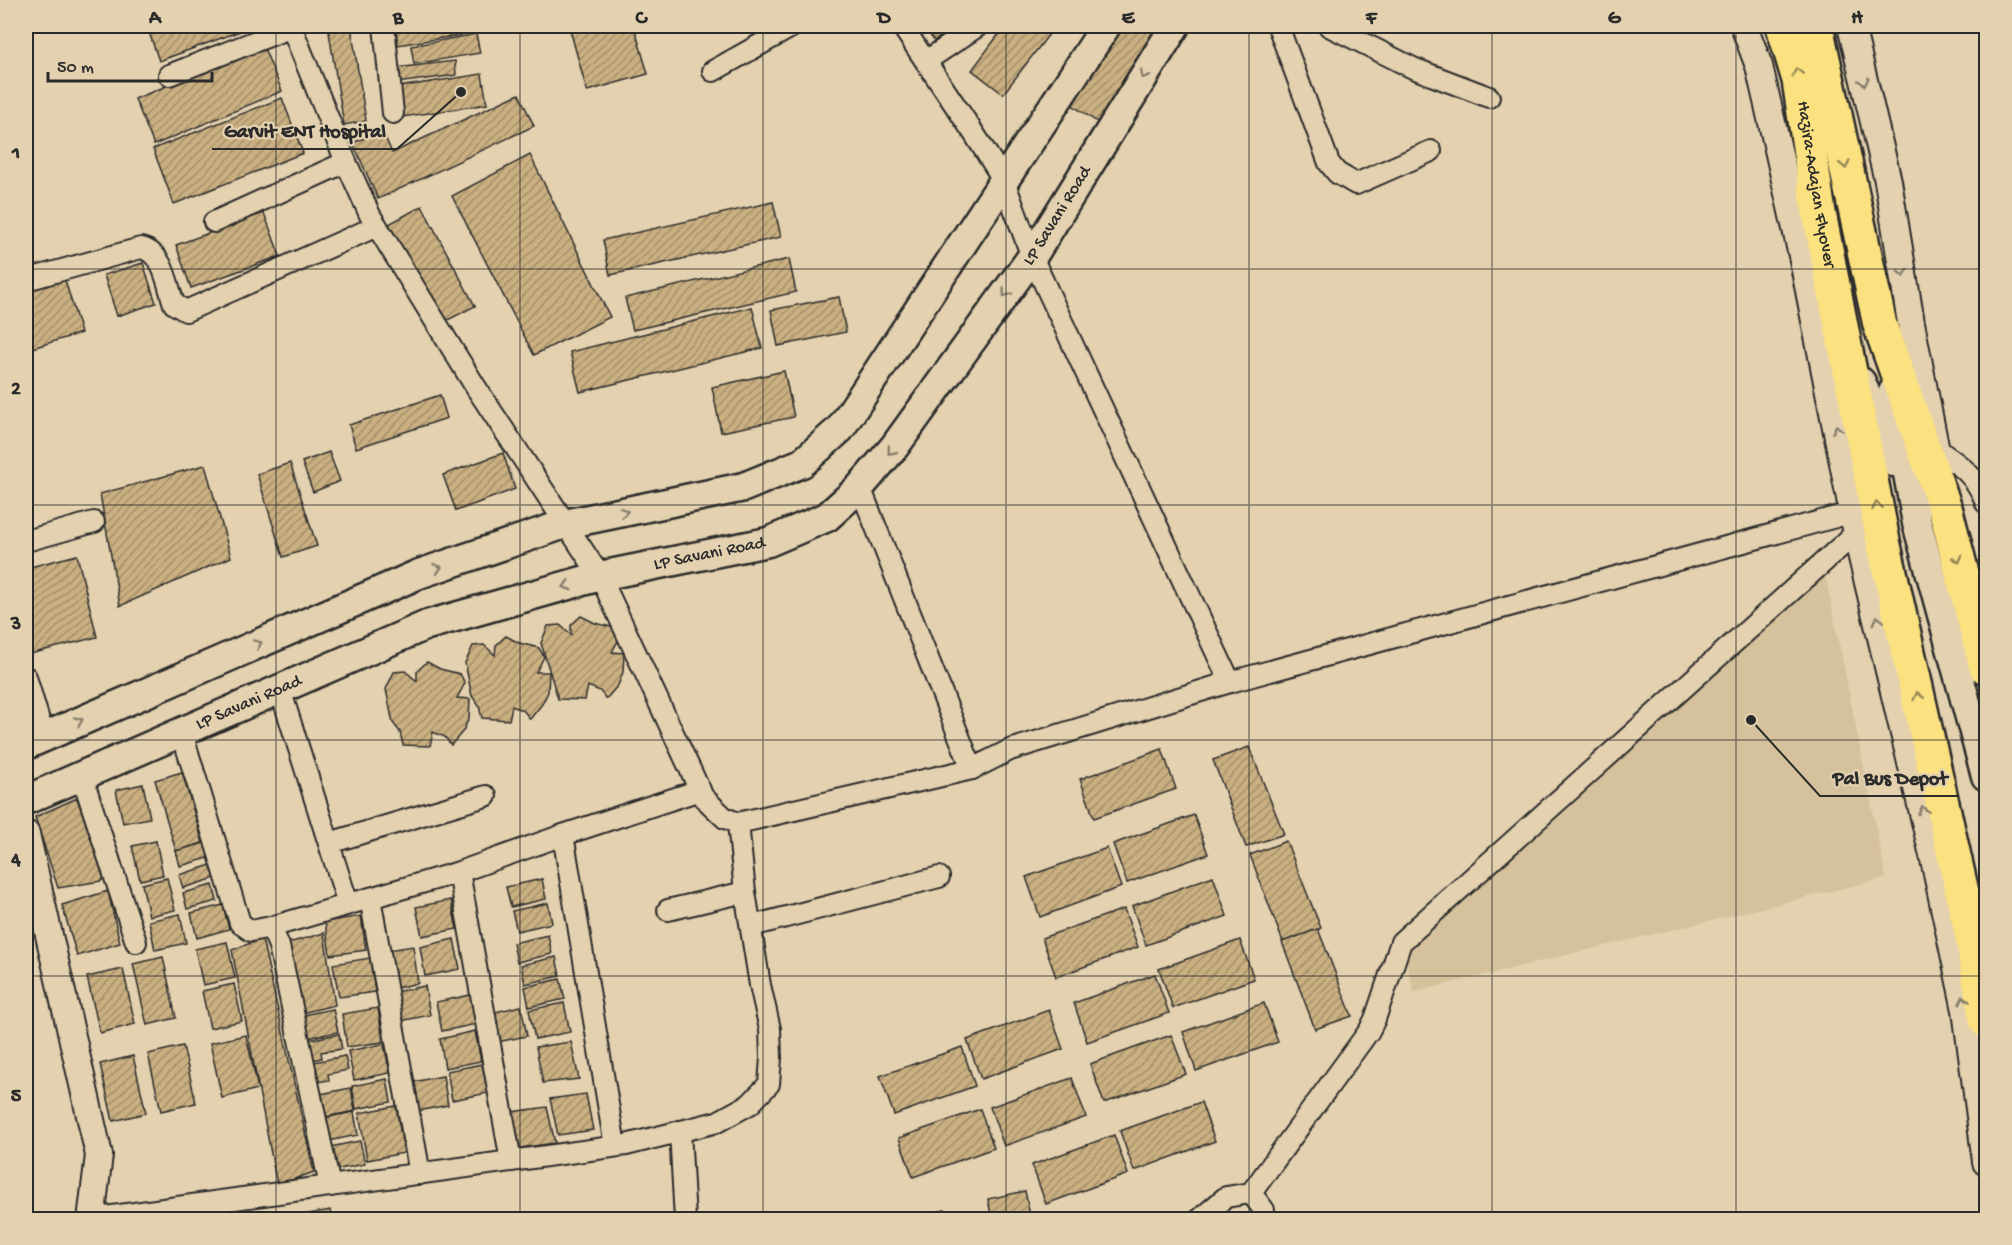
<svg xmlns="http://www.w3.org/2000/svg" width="2012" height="1245" font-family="'Gochi Hand',sans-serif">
	<defs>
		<pattern id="building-hatch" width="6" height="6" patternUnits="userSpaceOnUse" patternTransform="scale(1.5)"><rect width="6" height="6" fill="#cab081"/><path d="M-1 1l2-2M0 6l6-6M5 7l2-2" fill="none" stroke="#a48f6a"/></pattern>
	</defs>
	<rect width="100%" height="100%" fill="#e3d1af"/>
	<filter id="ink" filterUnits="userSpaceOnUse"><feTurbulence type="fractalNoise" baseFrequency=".0167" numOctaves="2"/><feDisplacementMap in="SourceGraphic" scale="12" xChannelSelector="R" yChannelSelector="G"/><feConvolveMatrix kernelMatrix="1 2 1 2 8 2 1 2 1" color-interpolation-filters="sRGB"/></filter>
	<g filter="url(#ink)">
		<path fill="#d5c19c" d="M1823,563L1886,878L1414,992L1401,942Z"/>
		<g fill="url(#building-hatch)" stroke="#2b2b2b" stroke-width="1.5">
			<path d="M147,26H241L243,30L159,61Z"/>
			<path d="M328,26H351L366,121L344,125Z"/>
			<path d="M428,26H460L461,35L398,45L396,31Z"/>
			<path d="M569,26H634L648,74L587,91Z"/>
			<path d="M924,26H959L934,41Z"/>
			<path d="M1005,26H1041L1050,33L1003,94L972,70Z"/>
			<path d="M1110,26H1174L1106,128L1062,98Z"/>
			<path d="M476,34L480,53L414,64L411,46Z"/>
			<path d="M263,46L282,91L154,145L135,99Z"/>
			<path d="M455,61L456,75L397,83L396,68Z"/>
			<path d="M482,74L487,104L403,117L399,87Z"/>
			<path d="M519,94L534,126L378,199L353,143L382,130L392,153Z"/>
			<path d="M282,98L303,153L174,204L153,149Z"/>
			<path d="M530,155L610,317L534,355L452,196Z"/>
			<path d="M773,202L781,237L610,275L603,240Z"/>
			<path d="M422,206L475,306L442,323L389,224Z"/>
			<path d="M264,213L280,256L191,288L176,245Z"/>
			<path d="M26,235L32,260L26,261Z"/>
			<path d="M789,259L796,292L633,330L625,298Z"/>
			<path d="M143,263L156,303L117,316L104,275Z"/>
			<path d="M65,280L81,333L26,350V292Z"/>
			<path d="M839,297L846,332L778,346L771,310Z"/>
			<path d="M752,307L762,348L580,392L570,352Z"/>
			<path d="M784,371L794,417L721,432L712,387Z"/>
			<path d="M440,395L447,418L356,448L349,425Z"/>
			<path d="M329,452L340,481L313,492L302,462Z"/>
			<path d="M503,453L515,489L456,511L443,475Z"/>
			<path d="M290,463L317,546L283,557L257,474Z"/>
			<path d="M205,465L231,557L120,606L100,494Z"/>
			<path d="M77,555L97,637L26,655V568Z"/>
			<path d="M581,616L595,623L615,628L620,637L612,652L624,653L623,672L618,685L606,699L600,691L588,686L585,700L558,699L541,643L548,626L560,625L571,635V625Z"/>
			<path d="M506,636L519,643L539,648L544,657L536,672H549L548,692L542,704L530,719L524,711L512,706L509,720L482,718L479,706L472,696L465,663L473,646L484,645L495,655L496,645Z"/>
			<path d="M427,662L440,669L460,674L465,683L457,698L470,699L469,718L463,731L451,745L445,737L433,732L430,746L403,745L400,732L393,723L386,689L394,672L405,671L417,681V671Z"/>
			<path d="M1249,747L1284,834L1246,847L1213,760Z"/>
			<path d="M1162,749L1176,789L1094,818L1080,779Z"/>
			<path d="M182,772L203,843L176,851L155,780Z"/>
			<path d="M143,784L150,818L123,823L116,790Z"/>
			<path d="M77,798L105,878L101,881L58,888L35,817Z"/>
			<path d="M1194,815L1208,854L1127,883L1113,844Z"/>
			<path d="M156,841L163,875L140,880L132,846Z"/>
			<path d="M1286,841L1321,928L1283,942L1250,855Z"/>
			<path d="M208,842L212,857L180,866L176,851Z"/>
			<path d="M1107,848L1121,887L1040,917L1026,877Z"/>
			<path d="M211,865L215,878L183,888L179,875Z"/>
			<path d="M1213,876L1227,916L1146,945L1132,906Z"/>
			<path d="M167,878L175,910L149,916L142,884Z"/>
			<path d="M542,879L546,899L511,907L506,887Z"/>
			<path d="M213,885L217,901L187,909L183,893Z"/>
			<path d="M108,891L120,943L77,956L62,905Z"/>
			<path d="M451,900L457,929L422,936L416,907Z"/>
			<path d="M548,903L552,923L517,931L512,911Z"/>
			<path d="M223,905L229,929L197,938L191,913Z"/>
			<path d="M1124,909L1138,947L1056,977L1042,938Z"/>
			<path d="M180,914L186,943L155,950L149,921Z"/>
			<path d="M361,916L366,950L330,955L325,922Z"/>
			<path d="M1318,929L1352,1016L1315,1029L1282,942Z"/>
			<path d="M324,933L335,1005L297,1014L285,944Z"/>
			<path d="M548,935L552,954L517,962L513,943Z"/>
			<path d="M262,939L314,1172L277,1185L232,950Z"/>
			<path d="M454,939L460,969L425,976L420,947Z"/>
			<path d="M1240,940L1254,979L1173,1008L1159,969Z"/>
			<path d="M227,942L235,978L203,985L195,949Z"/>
			<path d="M413,946L418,983L388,990L382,951Z"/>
			<path d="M163,957L176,1018L147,1025L133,964Z"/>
			<path d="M556,957L560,976L525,984L521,965Z"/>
			<path d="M370,958L375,992L339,997L333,964Z"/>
			<path d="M123,969L135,1024L100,1033L87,977Z"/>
			<path d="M1155,974L1169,1013L1087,1042L1074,1003Z"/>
			<path d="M560,979L565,999L529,1007L525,987Z"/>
			<path d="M234,984L242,1021L210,1028L202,991Z"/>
			<path d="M425,986L430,1015L395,1022L389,993Z"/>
			<path d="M471,995L477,1024L442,1031L436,1002Z"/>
			<path d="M564,1003L570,1032L535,1039L529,1010Z"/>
			<path d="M1264,1003L1278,1042L1196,1071L1183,1032Z"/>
			<path d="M521,1006L527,1036L492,1043L486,1014Z"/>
			<path d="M378,1008L383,1042L347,1047L342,1014Z"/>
			<path d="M333,1009L338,1032L302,1039L298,1016Z"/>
			<path d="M1049,1010L1063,1049L981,1079L967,1040Z"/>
			<path d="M475,1031L481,1061L445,1068L440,1039Z"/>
			<path d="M339,1034L342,1049L321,1052L322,1058L307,1061L303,1041Z"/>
			<path d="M246,1035L258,1089L222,1098L210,1043Z"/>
			<path d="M1171,1035L1186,1074L1104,1103L1090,1064Z"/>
			<path d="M571,1042L579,1079L543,1083L536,1047Z"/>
			<path d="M384,1044L390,1073L354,1080L348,1051Z"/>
			<path d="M183,1046L196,1103L161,1111L148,1054Z"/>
			<path d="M962,1047L975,1086L894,1115L880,1076Z"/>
			<path d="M26,1053L33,1100L26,1101Z"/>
			<path d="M133,1056L146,1113L113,1121L100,1064Z"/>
			<path d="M345,1056L348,1070L328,1074L329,1080L313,1083L309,1063Z"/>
			<path d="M482,1064L488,1093L452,1100L447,1071Z"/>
			<path d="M443,1076L448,1105L413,1112L408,1083Z"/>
			<path d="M1072,1078L1086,1117L1004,1146L990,1107Z"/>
			<path d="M387,1079L391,1102L356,1109L352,1086Z"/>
			<path d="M351,1088L355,1111L320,1118L315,1095Z"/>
			<path d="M586,1094L593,1130L558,1135L550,1099Z"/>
			<path d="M1201,1102L1215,1141L1134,1171L1120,1131Z"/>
			<path d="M396,1106L404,1153L367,1160L359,1113Z"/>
			<path d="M547,1107L555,1143L520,1148L512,1112Z"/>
			<path d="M980,1109L994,1148L913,1177L899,1138Z"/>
			<path d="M354,1112L358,1135L323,1142L318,1119Z"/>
			<path d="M1114,1135L1128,1174L1046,1204L1032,1165Z"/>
			<path d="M360,1141L365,1164L329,1171L325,1148Z"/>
			<path d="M1025,1191L1031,1220H992L988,1199Z"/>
			<path d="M330,1210L332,1220H275Z"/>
			<path d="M945,1210L947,1220H909L908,1218Z"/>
		</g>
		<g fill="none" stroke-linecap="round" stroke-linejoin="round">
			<g stroke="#2b2b2b" stroke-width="24">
				<g id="minor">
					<path d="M291,26L346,162L370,215L475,386L600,576L703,797L725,818L738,823L972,769L1010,750L1230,682L1032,257L1004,181L975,135L902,26"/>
					<path d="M384,26L393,113"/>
					<path d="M1278,26L1329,163L1337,173L1356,184L1431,151"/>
					<path d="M1329,26L1413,68L1489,97"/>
					<path d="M926,61L978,26"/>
					<path d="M713,71L793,26"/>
					<path d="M169,75L292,27"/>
					<path d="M214,222L346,162"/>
					<path d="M26,280L141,248C164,253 167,284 174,304L186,311L377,226"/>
					<path d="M1936,449C1959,464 1977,476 1986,503"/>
					<path d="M860,487L972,769"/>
					<path d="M26,541L94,522"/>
					<path d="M26,677L44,737"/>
					<path d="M1230,682L1854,512"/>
					<path d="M280,689L348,904"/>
					<path d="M182,733L240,923L251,931L271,927"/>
					<path d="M82,776L136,942"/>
					<path d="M563,835L615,1146"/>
					<path d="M329,843L486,796"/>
					<path d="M459,872L511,1161"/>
					<path d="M370,898L420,1174"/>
					<path d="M668,910L745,892"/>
					<path d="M752,926L939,877"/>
					<path d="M680,1131L685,1220"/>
					<path d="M330,1186L279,946L271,927L459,872L563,835L700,790"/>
					<path d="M1251,1193L1264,1210V1220"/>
					<path d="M91,1219L626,1145L717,1122L750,1104L769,1084L771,1058L770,1029L760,985L745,892L738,823"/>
					<path d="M1199,1220L1226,1197L1251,1193L1369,1031L1375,1019L1401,942L1858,531"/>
				</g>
			</g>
			<g stroke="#2b2b2b" stroke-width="30">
				<g id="tertiary">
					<path d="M1744,26L1759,66L1775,136L1803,260L1860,549L1933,855L1966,1010L1986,1162"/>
					<path d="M1851,26L1888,181L1911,323L1935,446"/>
					<path d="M26,834L99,1155L91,1220"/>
				</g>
			</g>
			<g stroke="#2b2b2b" stroke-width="33">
				<g id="secondary">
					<path d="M1861,382L1893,462"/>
					<path d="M1893,392L1917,523L1986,776"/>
					<path d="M26,745L419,574L565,524L744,487L802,463L840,429L1106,26"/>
					<path id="s1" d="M26,800L427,625L600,576L768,542L827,517L860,487L895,446L1032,257L1175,26"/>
				</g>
			</g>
			<g stroke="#2b2b2b" stroke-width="38">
				<g id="trunk">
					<path id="s2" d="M1783,26L1799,80L1819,213L1883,541L1971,932L1986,1021"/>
					<path d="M1816,26L1880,325L1946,511L1986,667"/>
				</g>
			</g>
			<use href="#minor" stroke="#e3d1af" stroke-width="20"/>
			<use href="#tertiary" stroke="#e3d1af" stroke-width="26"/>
			<use href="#secondary" stroke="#e3d1af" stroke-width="28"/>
			<use href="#trunk" stroke="#fbe180" stroke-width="33"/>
		</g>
		<defs><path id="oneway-chevron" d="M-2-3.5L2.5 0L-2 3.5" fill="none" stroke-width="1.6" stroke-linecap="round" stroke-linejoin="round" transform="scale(1.5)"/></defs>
		<g stroke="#938656">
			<use href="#oneway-chevron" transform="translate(1797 72) rotate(-104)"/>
			<use href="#oneway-chevron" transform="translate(1845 165) rotate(79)"/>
			<use href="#oneway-chevron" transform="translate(1877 506) rotate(-101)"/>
			<use href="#oneway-chevron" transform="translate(1958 559) rotate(75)"/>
			<use href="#oneway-chevron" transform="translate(1918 696) rotate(-103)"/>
		</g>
		<g stroke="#877e6d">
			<use href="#oneway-chevron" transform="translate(1144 75) rotate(122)"/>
			<use href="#oneway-chevron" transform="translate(1864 82) rotate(76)"/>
			<use href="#oneway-chevron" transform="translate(1903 273) rotate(81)"/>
			<use href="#oneway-chevron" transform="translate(1006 293) rotate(126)"/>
			<use href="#oneway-chevron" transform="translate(1837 429) rotate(-102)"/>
			<use href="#oneway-chevron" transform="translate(891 451) rotate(130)"/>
			<use href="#oneway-chevron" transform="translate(624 512) rotate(-12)"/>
			<use href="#oneway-chevron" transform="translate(438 568) rotate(-19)"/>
			<use href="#oneway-chevron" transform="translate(567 586) rotate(164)"/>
			<use href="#oneway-chevron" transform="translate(1878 620) rotate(-104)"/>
			<use href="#oneway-chevron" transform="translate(258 644) rotate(-23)"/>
			<use href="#oneway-chevron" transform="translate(79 721) rotate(-23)"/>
			<use href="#oneway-chevron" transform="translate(1923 810) rotate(-103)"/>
			<use href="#oneway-chevron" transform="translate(1964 1000) rotate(-102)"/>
		</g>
	</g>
	<path fill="none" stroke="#2b2b2b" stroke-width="1.5" stroke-opacity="0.55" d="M276,26V1220M520,26V1220M763,26V1220M1006,26V1220M1249,26V1220M1492,26V1220M1736,26V1220M26,269H1986M26,505H1986M26,740H1986M26,976H1986"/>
	<g text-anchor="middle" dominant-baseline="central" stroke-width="4.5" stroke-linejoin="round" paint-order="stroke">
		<g font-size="18" fill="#2b2b2b" stroke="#e3d1af">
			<text stroke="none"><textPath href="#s2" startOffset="162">Hazira-Adajan Flyover</textPath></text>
			<text stroke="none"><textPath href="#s1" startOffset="1233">LP Savani Road</textPath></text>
			<text stroke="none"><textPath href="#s1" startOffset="729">LP Savani Road</textPath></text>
			<text stroke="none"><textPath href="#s1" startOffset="243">LP Savani Road</textPath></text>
		</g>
	</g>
	<path fill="none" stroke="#2b2b2b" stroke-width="2" d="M461 92L397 149H212M1751 720L1820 796H1959"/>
	<g fill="#2b2b2b" stroke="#e3d1af" stroke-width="2">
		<circle cx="461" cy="92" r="6"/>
		<circle cx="1751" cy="720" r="6"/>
	</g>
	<g font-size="20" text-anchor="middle" font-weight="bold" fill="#2b2b2b" stroke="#e3d1af" stroke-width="4.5" stroke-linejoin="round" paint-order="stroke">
		<text x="305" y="137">Garvit ENT Hospital</text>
		<text x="1890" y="784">Pal Bus Depot</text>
	</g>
	<rect width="2012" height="1245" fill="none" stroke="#e3d1af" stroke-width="66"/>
	<path d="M48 72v9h164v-9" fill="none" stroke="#2b2b2b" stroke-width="3"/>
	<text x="57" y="72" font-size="18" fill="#2b2b2b" stroke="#e3d1af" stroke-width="4.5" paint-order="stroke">50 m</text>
	<rect x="33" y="33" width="1946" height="1179" fill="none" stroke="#2b2b2b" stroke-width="2"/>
	<g font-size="20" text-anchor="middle" font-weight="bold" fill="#2b2b2b">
		<text x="155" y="23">A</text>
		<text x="398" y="23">B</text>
		<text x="641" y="23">C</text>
		<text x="884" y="23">D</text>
		<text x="1128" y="23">E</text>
		<text x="1371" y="23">F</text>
		<text x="1614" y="23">G</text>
		<text x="1857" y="23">H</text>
		<text x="16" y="158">1</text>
		<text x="16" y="394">2</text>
		<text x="16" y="629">3</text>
		<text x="16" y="865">4</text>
		<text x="16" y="1101">5</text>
	</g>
</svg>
